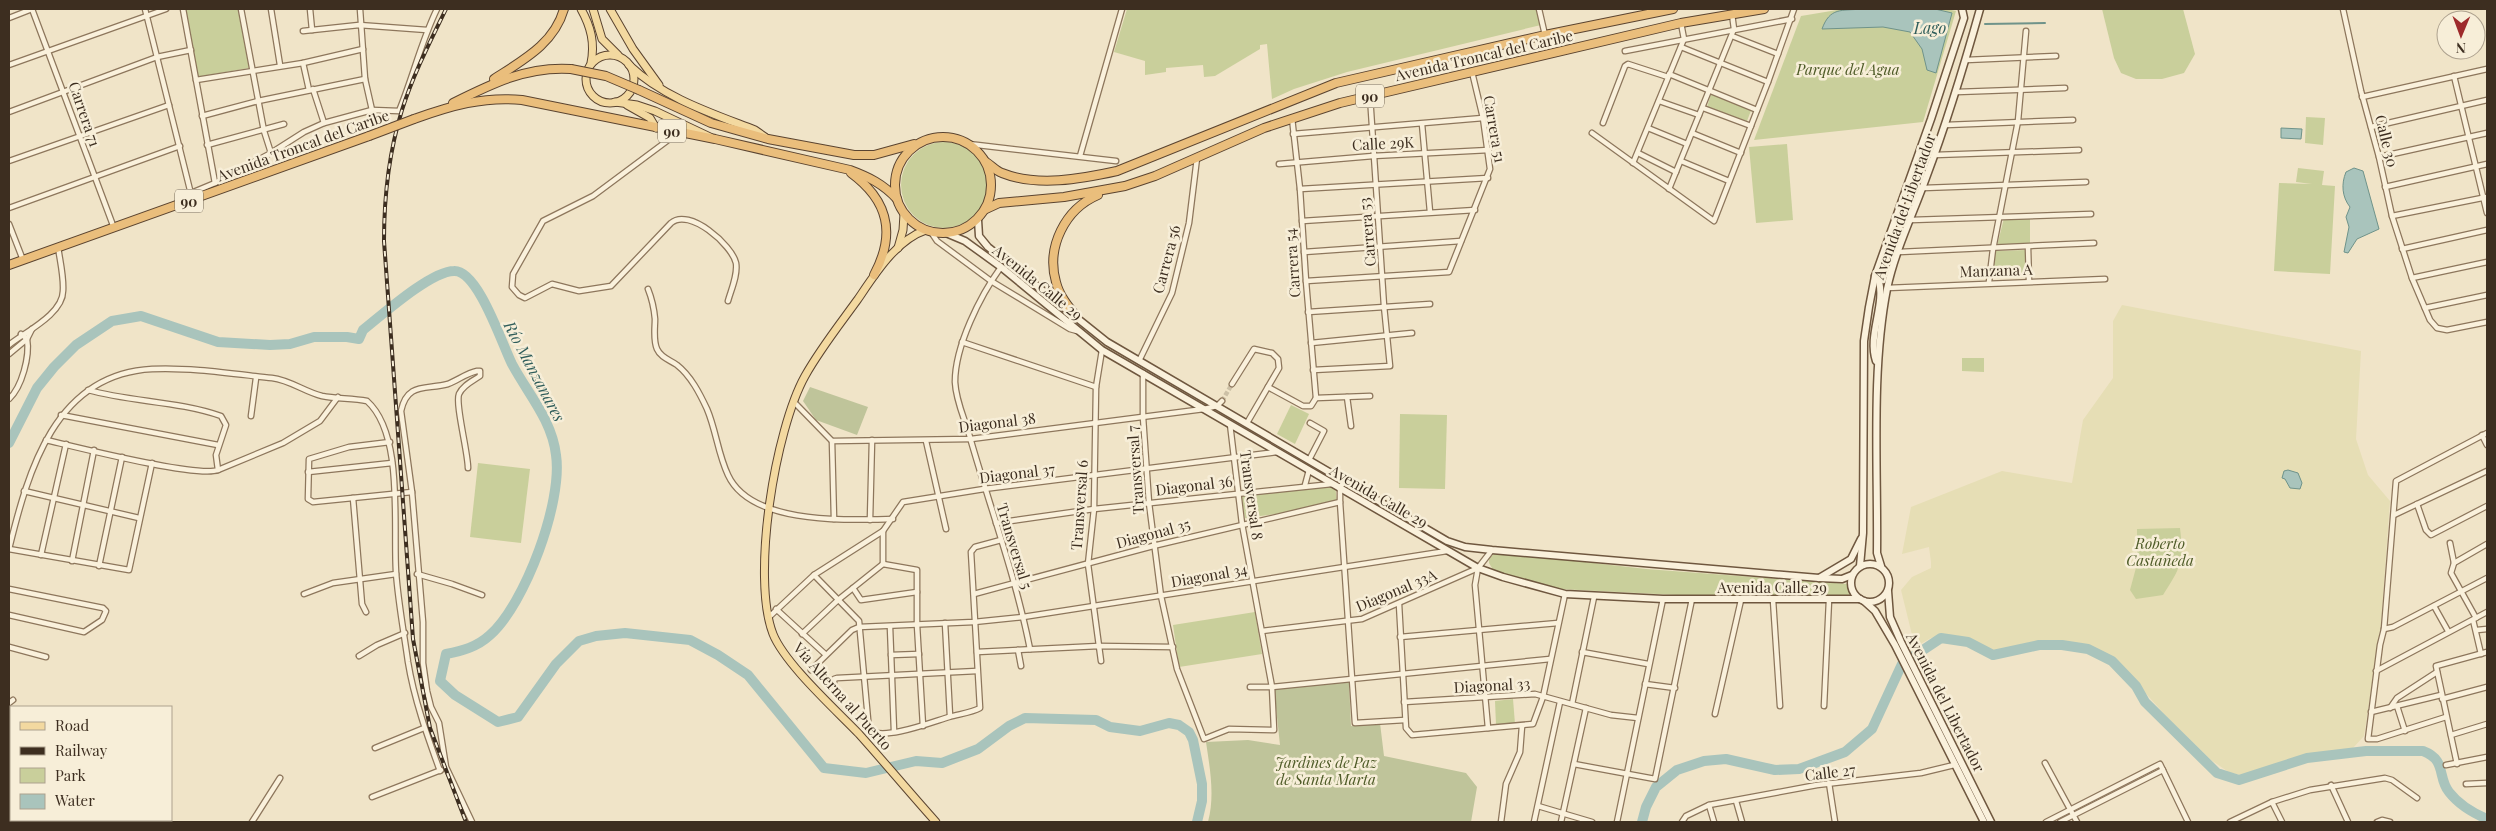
<svg xmlns="http://www.w3.org/2000/svg" width="2496" height="831" font-family="'Playfair Display',serif">
	<rect width="100%" height="100%" fill="#f0e4c8"/>
	<path fill="#e6deb5" d="M2122,305L2361,351L2356,439L2368,475L2390,501L2381,624L2364,736L2353,748L2303,757L2258,773L2243,775L2230,773L2211,760L2166,716L2115,659L2091,646L2063,641H2045L1993,651L1969,641L1945,635L1931,638L1915,647L1901,590L1912,577L1931,568V562L1929,547L1902,554L1911,507L2002,471L2072,483L2083,420L2113,378V321Z"/>
	<g fill="#c9cf9b">
		<path d="M184,9H238L249,68L197,77Z"/>
		<path d="M1127,9H1537L1541,25L1347,72L1294,89L1272,99L1267,44L1260,45V49L1215,76L1204,77L1203,65L1166,68V72L1145,75V61L1114,52Z"/>
		<path d="M1843,9H1947L1956,11L1923,122L1754,140L1801,16Z"/>
		<path d="M2102,9H2183L2195,54L2184,73L2162,79H2136L2121,73L2114,58Z"/>
		<path d="M1711,94L1752,108L1747,121L1707,107Z"/>
		<path d="M2306,117L2325,118L2323,145L2305,143Z"/>
		<circle cx="944" cy="185" r="43"/>
		<path d="M1787,144L1793,220L1756,223L1749,147Z"/>
		<path d="M2298,168L2324,171L2322,185L2335,186L2330,274L2274,271L2279,183L2312,184L2296,182Z"/>
		<path d="M2004,218H2030V245L1997,246Z"/>
		<path d="M2026,250L2027,276L1992,277L1994,251Z"/>
		<path d="M1962,358H1984V372L1962,371Z"/>
		<path d="M1291,405L1309,414L1295,444L1277,434Z"/>
		<path d="M1400,414L1447,415L1445,489L1399,488Z"/>
		<path d="M478,463L530,469L521,543L470,537Z"/>
		<path d="M1335,486L1337,501L1291,512L1245,518L1241,493Z"/>
		<path d="M2180,528C2184,562 2181,567 2163,595L2136,599L2130,590L2137,564V529Z"/>
		<path d="M1497,552L1646,569L1848,584L1852,599L1735,598L1559,589L1529,583L1493,570L1489,563V558Z"/>
		<path d="M1255,612L1262,654L1179,667L1173,625Z"/>
		<path d="M1513,699L1515,724L1496,725L1495,701Z"/>
	</g>
	<g fill="#bfc49a">
		<path d="M810,387L868,407L857,435L816,420L803,401Z"/>
		<path d="M1349,682L1351,726L1380,723L1384,756L1466,773L1477,787L1471,822H1208C1215,796 1210,769 1206,742L1248,740L1280,745L1274,689Z"/>
	</g>
	<g fill="#a9c4bc" stroke="#6f938a">
		<path d="M1862,9H1935L1952,13L1936,73L1927,70L1922,49L1910,32L1883,27L1822,29C1830,7 1841,11 1862,9Z"/>
		<path d="M2281,128L2302,129L2301,139L2281,138Z"/>
		<path d="M2354,168L2363,171L2379,229L2357,239L2348,253L2344,252L2349,227L2346,217L2350,207C2342,197 2341,184 2346,172Z"/>
		<path d="M2288,470L2298,473L2302,483L2300,489L2290,488L2285,479L2282,478L2284,471Z"/>
	</g>
	<g fill="none" stroke-linecap="round" stroke-linejoin="round">
		<path stroke="#6f938a" stroke-width="2" d="M1985,24L2045,23"/>
		<g stroke="#a9c4bc" stroke-width="10">
			<path d="M9,443L37,388L54,367L76,345L112,321L141,316L218,342L270,345L290,344L314,337H347L359,339L363,330C382,315 431,271 454,271C478,270 502,344 512,364C528,394 552,420 556,455C563,502 525,604 490,635C477,647 462,651 446,654L440,681L455,695L498,722L518,717L556,664L579,641L596,636L625,633L690,640L718,655L748,675L824,768L866,773L916,761L942,763L978,749L1009,726L1025,718L1096,720L1110,727L1140,731L1169,723L1179,725L1189,732L1193,740L1202,784V801L1197,822"/>
			<path d="M1642,822L1646,807L1656,787L1677,770L1704,761L1726,759L1775,770L1799,769L1845,752L1872,729L1902,664L1941,638L1968,642L1993,655L2039,645H2062L2088,649L2112,661L2136,686L2145,702L2217,773L2239,780L2307,758L2366,751H2423C2447,760 2437,777 2449,792C2459,805 2473,813 2487,819"/>
		</g>
		<path stroke="#ccc0a6" stroke-width="4.5" stroke-dasharray="4.5 2" stroke-linecap="butt" d="M1222,401L1232,384"/>
		<g stroke="#8d765c" stroke-width="7">
			<g id="minor">
				<path d="M32,9L114,228"/>
				<path d="M145,9L191,194"/>
				<path d="M183,9L215,183"/>
				<path d="M241,9L264,131L271,153"/>
				<path d="M271,9L280,65"/>
				<path d="M310,9L312,30"/>
				<path d="M360,9L365,79L372,110"/>
				<path d="M1539,9L1545,35"/>
				<path d="M2343,9L2361,91L2379,157L2392,216L2412,278L2430,320L2437,328L2447,330L2487,322"/>
				<path d="M9,18L32,9"/>
				<path d="M303,31L359,25L427,30"/>
				<path d="M1732,36L1778,54"/>
				<path d="M1681,47L1768,82"/>
				<path d="M1625,51L1792,19"/>
				<path d="M1966,60L2056,56"/>
				<path d="M303,63L309,90"/>
				<path d="M9,65L166,9"/>
				<path d="M1669,74L1757,110"/>
				<path d="M2454,76L2487,213"/>
				<path d="M196,80L303,63L363,49"/>
				<path d="M313,89L324,123"/>
				<path d="M1957,92L2065,88"/>
				<path d="M2362,97L2487,69"/>
				<path d="M1659,101L1699,115"/>
				<path d="M1703,108L1751,126"/>
				<path d="M9,112L157,57L191,50"/>
				<path d="M202,116L258,101L365,79"/>
				<path d="M1603,123L1625,66L1628,64L1668,77"/>
				<path d="M1422,124L1430,212"/>
				<path d="M1946,125L2073,120"/>
				<path d="M2371,127L2487,100"/>
				<path d="M1648,128L1687,144"/>
				<path d="M679,132L593,196L543,221L513,274L512,287L519,295L525,298L552,284L579,291L611,286L671,223C689,207 732,245 736,263C738,275 731,290 728,301"/>
				<path d="M1592,133L1714,221L1768,82L1794,9"/>
				<path d="M1692,133L1741,153"/>
				<path d="M1293,134L1483,118"/>
				<path d="M969,144L1116,161"/>
				<path d="M207,145L284,124"/>
				<path d="M1638,153L1676,172"/>
				<path d="M1935,155L2079,150"/>
				<path d="M1080,156L1122,9"/>
				<path d="M2379,157L2487,133"/>
				<path d="M9,161L169,105"/>
				<path d="M1681,161L1729,181"/>
				<path d="M1633,163L1684,39L1681,23"/>
				<path d="M1279,164L1373,156L1489,150"/>
				<path d="M2385,187L2487,164"/>
				<path d="M1923,188L2086,182"/>
				<path d="M1300,189L1488,178"/>
				<path d="M1669,189L1734,29L1732,14"/>
				<path d="M191,193L215,183L271,153L304,132L324,123L372,110L399,111C413,77 421,42 437,9"/>
				<path d="M9,208L180,146"/>
				<path d="M2392,216L2487,197"/>
				<path d="M1911,220L2091,214"/>
				<path d="M1302,221L1475,210"/>
				<path d="M9,224L23,260"/>
				<path d="M931,232L937,241L991,281L1070,329L1077,331"/>
				<path d="M2028,247L2029,281"/>
				<path d="M2402,249L2487,230"/>
				<path d="M1304,252L1461,241"/>
				<path d="M1899,252L2094,243"/>
				<path d="M1001,267C980,296 955,346 955,382C956,403 966,421 971,441C991,510 1016,578 1030,649"/>
				<path d="M2412,278L2487,262"/>
				<path d="M1306,281L1449,272L1490,169L1483,118L1472,72"/>
				<path d="M1989,282L1993,249L2018,121L2026,31"/>
				<path d="M1887,288L2105,279"/>
				<path d="M648,289C652,299 654,308 655,319C655,328 653,340 657,349C661,358 670,360 677,365C691,376 700,394 707,409C716,430 718,454 728,475C751,525 847,520 893,519"/>
				<path d="M2425,308L2487,295"/>
				<path d="M1308,312L1430,304"/>
				<path d="M962,342L1096,387"/>
				<path d="M1311,343L1412,333"/>
				<path d="M9,345C25,332 63,314 63,291C64,277 60,261 58,247"/>
				<path d="M9,354L27,339L32,329"/>
				<path d="M1139,361L1172,293L1189,223L1197,158"/>
				<path d="M1313,370L1390,366L1384,306L1370,96"/>
				<path d="M1143,373V417L1149,503L1161,596L1177,669L1204,739L1229,729L1274,730L1272,687L1242,524L1230,424"/>
				<path d="M1232,384L1254,349L1272,353L1278,359L1279,368L1247,423"/>
				<path d="M1268,387L1303,406H1311L1316,398L1306,281L1300,189L1292,118"/>
				<path d="M1347,397L1351,426"/>
				<path d="M1316,398L1370,396"/>
				<path d="M9,399C22,387 30,356 27,339L21,334"/>
				<path d="M794,402L832,441L971,439L1204,409L1217,406L1222,401"/>
				<path d="M61,415L218,445"/>
				<path d="M251,416L256,378"/>
				<path d="M2482,435L2487,445"/>
				<path d="M46,440C76,447 197,478 218,470L216,455L226,425L221,416C178,401 131,402 88,390"/>
				<path d="M832,441L834,519"/>
				<path d="M926,441L946,529"/>
				<path d="M390,442L349,447L309,459L308,499L313,502L412,492"/>
				<path d="M1309,460L1324,431L1310,423"/>
				<path d="M468,468C468,452 455,404 459,394C463,385 473,381 480,376V371H477C467,373 458,380 448,384C426,390 407,382 401,411L412,492L423,622V663L427,691L431,707L439,723L446,767L472,822"/>
				<path d="M218,470L283,443L320,421L338,397"/>
				<path d="M308,472L392,463"/>
				<path d="M1345,481L1340,487V502L1355,723L1405,720"/>
				<path d="M1305,485L1309,470"/>
				<path d="M24,491L139,518"/>
				<path d="M353,498L362,604L366,612"/>
				<path d="M2417,504L2426,530L2431,535L2487,506"/>
				<path d="M2394,515L2487,471"/>
				<path d="M870,520L872,440"/>
				<path d="M996,523L1094,509L1332,484"/>
				<path d="M2450,543L2454,563L2451,573L2476,618"/>
				<path d="M9,549C28,471 55,374 152,369C189,367 235,374 272,378C290,380 305,392 322,396C337,399 352,398 367,401C404,434 393,525 396,572C398,601 404,633 408,662C414,699 427,735 440,771"/>
				<path d="M9,549L129,570L152,463"/>
				<path d="M41,555L66,444"/>
				<path d="M72,561L94,450"/>
				<path d="M2454,563L2487,544"/>
				<path d="M883,564V531"/>
				<path d="M99,566L122,457"/>
				<path d="M417,574L452,584L482,595"/>
				<path d="M814,575L859,621L869,730C884,741 932,722 949,717C959,714 971,713 980,708L971,552L975,547L1001,540"/>
				<path d="M853,588L861,600L917,592"/>
				<path d="M9,589L103,608L106,611L102,620L84,632L9,615"/>
				<path d="M304,594L333,583L396,574"/>
				<path d="M974,594L1153,546L1340,502"/>
				<path d="M1773,600L1780,706"/>
				<path d="M1399,604L1406,728L1412,735L1533,724L1543,697L1565,594"/>
				<path d="M2434,606L2448,631"/>
				<path d="M776,609L825,654"/>
				<path d="M768,618L814,575L883,531L903,502L984,489L1277,452"/>
				<path d="M2473,620L2481,654"/>
				<path d="M945,623L950,716"/>
				<path d="M890,627L894,731"/>
				<path d="M2384,629L2393,627L2487,578"/>
				<path d="M2477,630L2487,629"/>
				<path d="M1262,631L1362,619L1478,568"/>
				<path d="M802,634L838,600L883,564L917,570V625L923,726"/>
				<path d="M1400,637L1558,623"/>
				<path d="M9,647L46,657"/>
				<path d="M1018,650L1021,666"/>
				<path d="M977,652L1099,646L1173,647"/>
				<path d="M1582,652L1648,664"/>
				<path d="M891,655L919,654"/>
				<path d="M359,656L377,645L405,633"/>
				<path d="M1101,661L1088,564L1094,509L1096,387L1102,350"/>
				<path d="M811,670L852,630L859,627L974,622L1023,617L1447,551"/>
				<path d="M2376,671L2487,612"/>
				<path d="M1645,684L1675,688"/>
				<path d="M834,685V679L837,678L977,671"/>
				<path d="M1250,687H1272L1550,659"/>
				<path d="M2442,699L2487,687"/>
				<path d="M1404,702L1535,694L1611,715L1638,718"/>
				<path d="M9,703L13,700"/>
				<path d="M1572,704L1594,597"/>
				<path d="M1824,706L1829,600"/>
				<path d="M2397,706L2405,731"/>
				<path d="M2390,708L2397,698L2437,672"/>
				<path d="M2371,712L2441,695"/>
				<path d="M1715,714L1741,600"/>
				<path d="M2446,717L2377,739H2368L2380,645L2384,629L2396,481L2487,433"/>
				<path d="M1488,728L1475,585L1478,568L1492,550"/>
				<path d="M2451,735L2487,724"/>
				<path d="M375,748L424,728"/>
				<path d="M2045,763L2077,822"/>
				<path d="M1574,764L1655,779L1692,599"/>
				<path d="M2457,764L2436,666L2487,652"/>
				<path d="M2446,765L2487,757"/>
				<path d="M1829,783L1835,822"/>
				<path d="M2466,784L2487,783"/>
				<path d="M2331,785L2348,822"/>
				<path d="M372,797L441,770"/>
				<path d="M1736,801L1742,822"/>
				<path d="M2272,802L2282,822"/>
				<path d="M1709,805L1714,822"/>
				<path d="M1538,806L1592,822"/>
				<path d="M252,822L280,778"/>
				<path d="M1501,822L1506,784L1520,752L1522,726"/>
				<path d="M1534,822L1560,702"/>
				<path d="M1561,822L1586,708"/>
				<path d="M1617,822L1663,599"/>
				<path d="M1682,822L1686,816L1709,805L1817,785L1921,773L1954,765"/>
				<path d="M2046,822L2160,764L2188,822"/>
				<path d="M2060,822L2163,770"/>
				<path d="M2230,822L2272,802L2310,790L2385,778L2392,780L2417,798"/>
				<path d="M2377,822L2382,820L2390,822"/>
			</g>
		</g>
		<g stroke="#6f573f" stroke-width="9">
			<g id="secondary">
				<path d="M978,220L979,236L988,247L1107,342L1447,541L1465,547L1492,550L1819,578L1842,579L1852,575"/>
				<path d="M946,233L965,241L1001,267L1102,350L1478,568L1503,577L1565,594L1663,599H1860"/>
				<path d="M1875,276L1878,278C1887,304 1867,334 1876,361"/>
				<circle cx="1870" cy="583" r="19"/>
				<path d="M1860,566L1863,533L1864,341L1869,307L1875,276L1931,119L1964,18L1962,9"/>
				<path d="M1881,566L1877,553C1878,468 1871,371 1887,289C1895,251 1913,214 1926,178C1947,122 1964,66 1980,9"/>
				<path d="M1819,578L1851,559L1861,539"/>
				<path d="M1888,591L1890,617L1901,642L1991,822"/>
				<path d="M1864,601L1875,611L1895,645L1984,822"/>
			</g>
		</g>
		<g stroke="#5b4430" stroke-width="9">
			<g id="primary">
				<path d="M581,9C591,27 595,43 591,63"/>
				<path d="M593,9L602,39L618,55"/>
				<path d="M610,9L633,49L659,85"/>
				<circle cx="610" cy="79" r="24"/>
				<path d="M629,65C664,98 711,113 755,130L765,137"/>
				<path d="M615,102L637,105L655,111L710,137"/>
				<path d="M627,105L650,118L656,128"/>
				<path d="M926,230C896,240 875,274 858,299C840,324 820,349 805,376C775,430 751,577 773,634C785,664 836,710 859,734C885,763 910,793 936,822"/>
				<path d="M898,248L903,230L904,214"/>
			</g>
		</g>
		<g stroke="#5b4430" stroke-width="10">
			<g id="trunk">
				<path d="M494,79C523,60 554,44 564,9"/>
				<path d="M639,90L711,123L768,139L854,155H874L914,144"/>
				<path d="M453,103C491,84 527,66 571,69"/>
				<path d="M414,119C450,106 484,96 522,100L715,139L850,170C869,177 883,184 897,199"/>
				<circle cx="943" cy="185" r="48"/>
				<path d="M986,162C991,165 996,171 1002,173C1037,187 1081,179 1117,171L1336,83L1545,35L1673,9"/>
				<path d="M851,173C889,201 896,234 874,275"/>
				<path d="M986,209L999,203L1064,197L1125,186L1155,176L1264,128L1340,103L1681,23L1764,9"/>
				<path d="M9,265L369,136"/>
				<path d="M1076,316C1068,306 1059,295 1056,282C1046,247 1065,209 1098,195"/>
			</g>
		</g>
		<use href="#minor" stroke="#faf1dc" stroke-width="4.5"/>
		<use href="#secondary" stroke="#faf1dc" stroke-width="6"/>
		<use href="#primary" stroke="#f3d9a0" stroke-width="7"/>
		<use href="#trunk" stroke="#eabe7c" stroke-width="8"/>
		<g stroke="#3d2e20" stroke-width="4">
			<path id="rail" d="M446,9C430,42 413,75 402,110C389,152 384,197 384,241L413,639L430,728L466,822"/>
		</g>
		<use href="#rail" stroke="#f7eed8" stroke-width="2" stroke-dasharray="5.5" stroke-linecap="butt"/>
		<g stroke="#5b4430" stroke-width="10" stroke-linecap="butt">
			<g id="trunk-bridge">
				<path d="M571,69L606,76L639,90"/>
				<path d="M369,136L414,119"/>
			</g>
		</g>
		<use href="#trunk-bridge" stroke="#eabe7c" stroke-width="8"/>
	</g>
	<g text-anchor="middle" dominant-baseline="central" stroke-width="5" stroke-linejoin="round" paint-order="stroke">
		<g fill="#f7eed8" stroke="#756857" stroke-width="1">
			<rect x="1356" y="84.5" width="28" height="23" rx="4"/>
			<rect x="658" y="119.5" width="28" height="23" rx="4"/>
			<rect x="175" y="189.5" width="28" height="23" rx="4"/>
		</g>
		<g font-size="14" font-weight="bold" fill="#3d2e20">
			<text x="1370" y="96">90</text>
			<text x="672" y="131">90</text>
			<text x="189" y="201">90</text>
		</g>
		<g font-size="15" fill="#3d2e20" stroke="#f7eed8">
			<text transform="translate(1484 55) rotate(-13)">Avenida Troncal del Caribe</text>
			<text transform="translate(85 114) rotate(71)">Carrera 71</text>
			<text transform="translate(1495 129) rotate(80)">Carrera 51</text>
			<text transform="translate(2387 141) rotate(76)">Calle 30</text>
			<text transform="translate(1383 143) rotate(-3)">Calle 29K</text>
			<text transform="translate(303 145) rotate(-20)">Avenida Troncal del Caribe</text>
			<text transform="translate(1904 206) rotate(-70)">Avenida del Libertador</text>
			<text transform="translate(1367 232) rotate(-95)">Carrera 53</text>
			<text transform="translate(1166 259) rotate(-75)">Carrera 56</text>
			<text transform="translate(1292 263) rotate(-94)">Carrera 54</text>
			<text transform="translate(1996 270) rotate(-2)">Manzana A</text>
			<text transform="translate(1038 282) rotate(39)">Avenida Calle 29</text>
			<text transform="translate(997 422) rotate(-7)">Diagonal 38</text>
			<text transform="translate(1135 470) rotate(-94)">Transversal 7</text>
			<text transform="translate(1017 473) rotate(-7)">Diagonal 37</text>
			<text transform="translate(1194 485) rotate(-7)">Diagonal 36</text>
			<text transform="translate(1252 495) rotate(82)">Transversal 8</text>
			<text transform="translate(1379 496) rotate(30)">Avenida Calle 29</text>
			<text transform="translate(1079 505) rotate(-86)">Transversal 6</text>
			<text transform="translate(1153 533) rotate(-15)">Diagonal 35</text>
			<text transform="translate(1015 546) rotate(73)">Transversal 5</text>
			<text transform="translate(1209 575) rotate(-10)">Diagonal 34</text>
			<text x="1772" y="587">Avenida Calle 29</text>
			<text transform="translate(1396 590) rotate(-23)">Diagonal 33A</text>
			<text transform="translate(1492 685) rotate(-3)">Diagonal 33</text>
			<text transform="translate(843 696) rotate(48)">Vía Alterna al Puerto</text>
			<text transform="translate(1946 702) rotate(63)">Avenida del Libertador</text>
			<text transform="translate(1830 772) rotate(-7)">Calle 27</text>
		</g>
		<g font-size="15" font-style="italic" fill="#4d5a26" stroke="#f7eed8">
			<text x="1848" y="69">Parque del Agua</text>
			<text x="2160" y="543">Roberto<tspan x="2160" dy="17">Castañeda</tspan></text>
			<text x="1326" y="762">Jardines de Paz<tspan x="1326" dy="17">de Santa Marta</tspan></text>
		</g>
		<g font-size="16" font-style="italic" fill="#2f5d5a" stroke="#f7eed8">
			<text x="1930" y="27">Lago</text>
			<text transform="translate(535 371) rotate(62)">Río Manzanares</text>
		</g>
	</g>
	<rect width="2496" height="831" fill="none" stroke="#3d2e20" stroke-width="20"/>
	<rect x="10" y="706" width="162" height="115" fill="#f7eed8" stroke="#ada18e"/>
	<rect x="20" y="722" width="25" height="8" fill="#f3d9a0" stroke="#ada18e"/>
	<text x="55" y="731" font-size="15" fill="#3d2e20">Road</text>
	<rect x="20" y="747" width="25" height="8" fill="#3d2e20" stroke="#ada18e"/>
	<text x="55" y="756" font-size="15" fill="#3d2e20">Railway</text>
	<rect x="20" y="768" width="25" height="15" fill="#c9cf9b" stroke="#ada18e"/>
	<text x="55" y="781" font-size="15" fill="#3d2e20">Park</text>
	<rect x="20" y="794" width="25" height="15" fill="#a9c4bc" stroke="#ada18e"/>
	<text x="55" y="806" font-size="15" fill="#3d2e20">Water</text>
	<g transform="translate(2461 35) rotate(181)"><circle r="24" fill="#f7eed8" stroke="#ada18e"/>
	<path d="M0-4L9 19L0 12L-9 19Z" fill="#9e2a2b"/>
	<text y="-8" font-size="14" font-weight="bold" text-anchor="middle" fill="#3d2e20">N</text>
	</g>
</svg>
